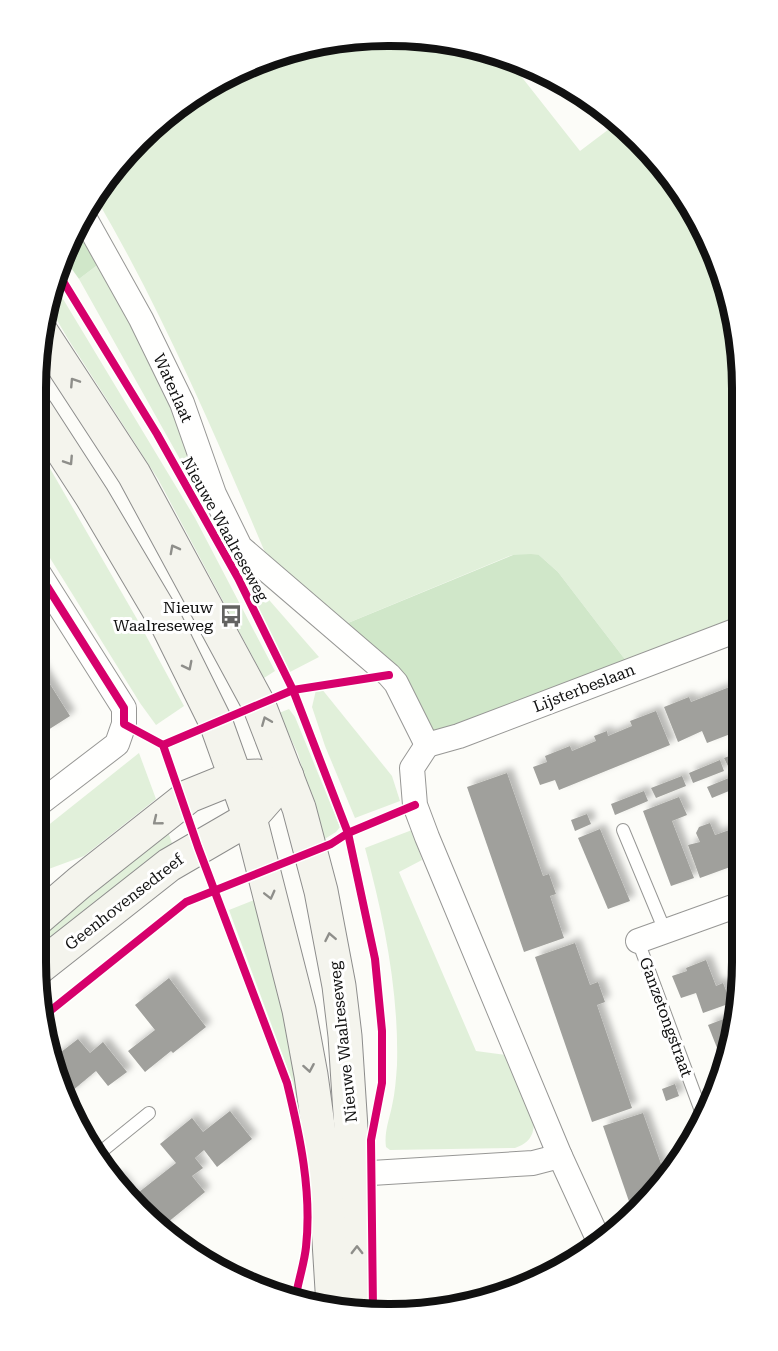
<svg xmlns="http://www.w3.org/2000/svg" width="778" height="1351" font-family="'Roboto Serif',serif">
	<defs>
		<filter id="shadow"><feDropShadow dx="5.5" dy="-5.5" stdDeviation="3" flood-color="#0004"/></filter>
	</defs>
	<rect width="100%" height="100%" fill="#fcfcf8"/>
	<g fill="#e1f0da">
		<path d="M435,39L513,66L580,151L617,123L638,139L683,193L723,275L739,343L740,616L627,662L558,572L539,555H512L331,630L278,573L264,550C213,430 162,311 96,198L174,109L298,48Z"/>
		<path d="M104,260L147,347L228,536L256,585L319,657L290,672L209,511L79,279Z"/>
		<path d="M54,284L195,518L275,671L264,678L158,479L68,339L47,303Z"/>
		<path d="M37,446L137,619L184,706L156,725L140,703L37,537Z"/>
		<path d="M321,688L392,776L400,801L355,818L325,746L312,707L316,690Z"/>
		<path d="M289,709L295,717L340,827L336,832L323,840L298,754L279,713Z"/>
		<path d="M139,753L156,799L84,856L46,870L36,878V835Z"/>
		<path d="M166,826L173,846L36,950V935Z"/>
		<path d="M412,830L422,860L399,872L476,1051L506,1055L534,1121C534,1136 529,1143 515,1148L390,1150L386,1147C384,1133 389,1120 392,1106C395,1093 396,1079 397,1065C399,992 384,918 365,848Z"/>
		<path d="M259,898L274,941L310,1179L293,1083L229,910Z"/>
	</g>
	<g fill="#d0e7c9">
		<path d="M81,219L104,260L79,279L64,258Z"/>
		<path d="M531,554L539,555L558,572L627,662L437,738L331,630L513,555Z"/>
	</g>
	<g fill="#a0a09c" filter="url(#shadow)">
		<path d="M36,662L70,716L48,730L44,725L36,730Z"/>
		<path d="M740,683V716L728,721L733,733L707,743L702,731L678,742L664,707L689,697L691,702Z"/>
		<path d="M656,711L670,745L559,790L555,780L540,785L533,767L547,762L545,756L570,746L572,751L596,741L594,736L607,731L608,736L632,726L630,721Z"/>
		<path d="M740,752V764L729,768L724,758Z"/>
		<path d="M720,760L724,771L693,783L689,773Z"/>
		<path d="M507,773L543,876L549,874L556,894L550,896L564,938L524,952L467,787Z"/>
		<path d="M741,773V786L712,798L707,787Z"/>
		<path d="M682,776L686,786L656,798L651,788Z"/>
		<path d="M644,791L648,801L615,815L611,804Z"/>
		<path d="M679,797L687,815L672,821L694,878L671,886L643,811Z"/>
		<path d="M587,814L591,824L575,831L571,820Z"/>
		<path d="M710,823L715,835L741,826V863L700,878L688,845L700,842L696,833L699,827Z"/>
		<path d="M600,829L630,901L608,909L578,838Z"/>
		<path d="M575,943L590,985L598,982L605,1002L597,1005L632,1108L592,1122L535,957Z"/>
		<path d="M706,960L716,986L723,983L731,1003L703,1013L696,993L681,998L672,976L687,971L686,968Z"/>
		<path d="M169,978L206,1027L173,1053L171,1051L145,1072L128,1051L155,1030L135,1005Z"/>
		<path d="M734,1015L726,1062L723,1063L708,1025Z"/>
		<path d="M78,1039L90,1053L103,1042L127,1072L108,1086L96,1071L66,1096L55,1075L52,1059Z"/>
		<path d="M675,1084L679,1096L666,1101L662,1089Z"/>
		<path d="M230,1111L252,1139L217,1167L204,1150L195,1158L203,1168L192,1176L205,1192L162,1227L113,1180L118,1176L134,1196L176,1163L160,1144L192,1118L203,1132Z"/>
		<path d="M643,1113L665,1175L633,1213L603,1126Z"/>
	</g>
	<g fill="none" stroke-linecap="round" stroke-linejoin="round">
		<g stroke="#979795" stroke-width="14">
			<g id="lane">
				<path d="M623,830L665,931"/>
				<path d="M638,941L704,1119"/>
				<path d="M97,1155L149,1113"/>
			</g>
		</g>
		<g stroke="#979795" stroke-width="26">
			<g id="street">
				<path d="M83,215L141,319L182,403L214,494L240,547L389,675L396,683L427,745"/>
				<path d="M427,745L412,768L415,805L427,837L560,1156L599,1241"/>
				<path d="M427,745L459,736L740,629"/>
				<path d="M36,806L117,744L124,724V708L36,569"/>
				<path d="M638,941L741,904"/>
				<path d="M339,1175L533,1163L560,1156"/>
			</g>
		</g>
		<g stroke="#8d8d8c" stroke-width="35">
			<g id="secondary">
				<path d="M42,333L134,474L259,705L299,808L321,891L339,986L345,1036L355,1190L358,1309"/>
				<path d="M37,412L92,497L166,622L216,723L250,818L299,1010L311,1075L325,1176L333,1306"/>
				<path d="M36,920L79,883L189,796L236,777L258,776"/>
				<path d="M37,969L169,865L250,818L287,776"/>
			</g>
		</g>
		<use href="#lane" stroke="#fffffe" stroke-width="12"/>
		<use href="#street" stroke="#fffffe" stroke-width="24"/>
		<use href="#secondary" stroke="#f4f4ed" stroke-width="33"/>
		<g stroke="#fff" stroke-width="11">
			<g id="cycleway">
				<path d="M58,273L157,434L238,578L293,690L348,833L375,959L382,1031V1083L371,1140L373,1310"/>
				<path d="M36,569L124,708V724L163,745L198,847L287,1083C300,1136 312,1192 306,1247C304,1266 297,1284 295,1302"/>
				<path d="M163,745L293,690L389,675"/>
				<path d="M45,1015L186,902L331,844L348,833L415,805"/>
			</g>
		</g>
		<use href="#cycleway" stroke="#d6006c" stroke-width="8"/>
	</g>
	<defs><path id="oneway-chevron" d="M-2-3.5L2.5 0L-2 3.5" fill="none" stroke-width="1.6" stroke-linecap="round" stroke-linejoin="round" transform="scale(1.5)"/></defs>
	<g stroke="#8e8e8a">
		<use href="#oneway-chevron" transform="translate(74 382) rotate(-123)"/>
		<use href="#oneway-chevron" transform="translate(69 461) rotate(57)"/>
		<use href="#oneway-chevron" transform="translate(174 549) rotate(-118)"/>
		<use href="#oneway-chevron" transform="translate(188 666) rotate(63)"/>
		<use href="#oneway-chevron" transform="translate(266 721) rotate(-112)"/>
		<use href="#oneway-chevron" transform="translate(157 821) rotate(141)"/>
		<use href="#oneway-chevron" transform="translate(270 895) rotate(76)"/>
		<use href="#oneway-chevron" transform="translate(330 937) rotate(-101)"/>
		<use href="#oneway-chevron" transform="translate(309 1068) rotate(80)"/>
		<use href="#oneway-chevron" transform="translate(357 1250) rotate(-90)"/>
	</g>
	<defs>
		<g id="bus-bare" transform="scale(1.8)"><path d="M-5-6H5V4H4V6H2V4H-2V6H-4V4H-5ZM-3.5-4V0h7V-4ZM-3.5 1.2v1.5H-2V1.2ZM2 1.2v1.5H3.5V1.2Z" fill="#636362" stroke="#fff" stroke-width="2.5" paint-order="stroke"/></g>
	</defs>
	<g fill-rule="evenodd">
		<use href="#bus-bare" x="231" y="616"/>
	</g>
	<g text-anchor="middle" dominant-baseline="central" stroke-width="6" stroke-linejoin="round" paint-order="stroke">
		<g font-size="16" fill="#111" stroke="#fff">
			<text transform="translate(173 388) rotate(66)">Waterlaat</text>
			<text transform="translate(225 529) rotate(61)">Nieuwe Waalreseweg</text>
			<text transform="translate(584 688) rotate(-21)">Lijsterbeslaan</text>
			<text transform="translate(124 902) rotate(-38)">Geenhovensedreef</text>
			<text transform="translate(666 1017) rotate(70)">Ganzetongstraat</text>
			<text transform="translate(343 1042) rotate(-96)">Nieuwe Waalreseweg</text>
		</g>
		<g font-size="16" fill="#111" stroke="#fff" text-anchor="end">
			<text x="213" y="607">Nieuw<tspan x="213" dy="18">Waalreseweg</tspan></text>
		</g>
	</g>
	<path d="M0 0H778V1351H0ZM388 46H390A342 342 0 0 1 732 388V962A342 342 0 0 1 390 1304H388A342 342 0 0 1 46 962V388A342 342 0 0 1 388 46Z" fill="#fff" fill-rule="evenodd"/>
	<path fill="none" stroke="#111" stroke-width="8" d="M388 46H390A342 342 0 0 1 732 388V962A342 342 0 0 1 390 1304H388A342 342 0 0 1 46 962V388A342 342 0 0 1 388 46Z"/>
</svg>
